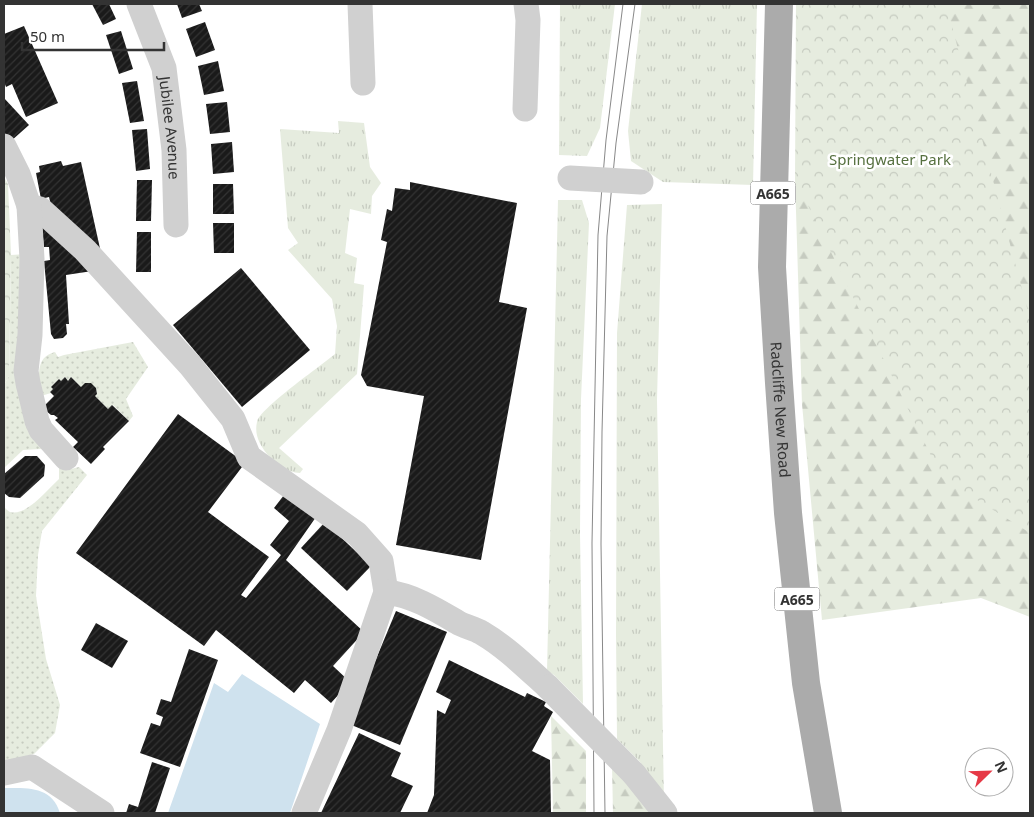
<svg xmlns="http://www.w3.org/2000/svg" width="1034" height="817" font-family="'Noto Sans',sans-serif">
	<defs>
		<pattern id="grass-tufts" width="24" height="20" patternUnits="userSpaceOnUse" patternTransform="scale(1.25)"><rect width="24" height="20" fill="#e6ecdf"/><path d="M3 7l-1-3M5 7V3M7 7l1-3M15 17l-1-3M17 17v-4M19 17l1-3" fill="none" stroke="#c6cbc0"/></pattern>
		<pattern id="forest-firs" width="22" height="20" patternUnits="userSpaceOnUse" patternTransform="scale(1.25)"><rect width="22" height="20" fill="#e6ecdf"/><path d="M5 1l3.5 6h-7zM16 11l3.5 6h-7z" fill="#c6cbc0"/></pattern>
		<pattern id="park-crowns" width="20" height="18" patternUnits="userSpaceOnUse" patternTransform="scale(1.25)"><rect width="20" height="18" fill="#e6ecdf"/><path d="M2 6a3 3 0 1 1 6 0M12 15a3 3 0 1 1 6 0" fill="none" stroke="#c6cbc0"/></pattern>
		<pattern id="garden-dots" width="8" height="8" patternUnits="userSpaceOnUse" patternTransform="scale(1.25)"><rect width="8" height="8" fill="#e6ecdf"/><path d="M2 2h.1M6 6h.1" fill="none" stroke="#c6cbc0" stroke-width="1.8" stroke-linecap="round"/></pattern>
		<pattern id="building-hatch" width="6" height="6" patternUnits="userSpaceOnUse" patternTransform="scale(1.25)"><rect width="6" height="6" fill="#1a1a1a"/><path d="M-1 1l2-2M0 6l6-6M5 7l2-2" fill="none" stroke="#333"/></pattern>
	</defs>
	<rect width="100%" height="100%" fill="#fff"/>
	<g fill="url(#grass-tufts)">
		<path d="M560,4H615L600,128L587,156L559,155Z"/>
		<path d="M642,4H757L753,185L663,182L631,161L628,131Z"/>
		<path d="M338,121L364,123L370,167L381,183L372,196L371,214L350,209L345,253L357,258L354,283L364,285L357,374L279,448L303,469L300,473C287,473 276,463 267,454C260,445 254,435 257,422C260,408 321,366 335,354L337,326L332,299L288,250L298,243L288,228L280,129L339,133Z"/>
		<path d="M558,200H582L589,223L581,399L580,534L583,704L554,675L547,671Z"/>
		<path d="M662,204L657,400L664,803L640,762L617,739L616,635L617,333L627,205Z"/>
	</g>
	<g fill="url(#forest-firs)">
		<path d="M852,4H1030V617L981,598L822,620L802,404L795,179L824,162Z"/>
		<path d="M551,716L586,751V813H553Z"/>
		<path d="M612,765L654,813H613Z"/>
	</g>
	<g fill="url(#park-crowns)">
		<path d="M796,4H946L1030,319V533L942,478L795,179Z"/>
		<path d="M4,177L8,184L11,255L9,376L4,385Z"/>
	</g>
	<g fill="url(#garden-dots)">
		<path d="M27,254L25,374L41,449L23,450L4,468V385L9,376L11,255Z"/>
		<path d="M133,342L148,367L126,399L133,416L129,421L113,405L108,409L95,396L97,394L96,388L81,387L71,377L68,381L65,377L61,381L59,379L51,387L53,389L50,392L51,393L41,396C39,379 34,357 55,352L58,357L64,355Z"/>
		<path d="M59,465L71,469L79,467L87,475L42,531L38,555L36,596L46,659L60,705L55,733L34,754L4,762V507C6,509 8,511 10,512C26,517 48,489 59,479Z"/>
	</g>
	<g fill="#cfe2ee">
		<path d="M242,674L320,724L290,813H168L214,683L228,692Z"/>
		<path d="M4,788C27,788 52,786 60,813H4Z"/>
	</g>
	<g fill="url(#building-hatch)">
		<path d="M92,4H109L116,19L103,25Z"/>
		<path d="M177,4H199L202,11L182,18Z"/>
		<path d="M205,22L215,50L196,57L186,29Z"/>
		<path d="M24,26L58,103L26,117L12,84L6,87L4,82V34Z"/>
		<path d="M121,31L133,69L119,74L106,35Z"/>
		<path d="M218,61L224,91L204,95L198,66Z"/>
		<path d="M137,81L144,121L130,123L122,83Z"/>
		<path d="M4,98L29,125L11,141L4,133Z"/>
		<path d="M227,102L230,132L210,134L206,104Z"/>
		<path d="M147,129L150,169L136,171L132,130Z"/>
		<path d="M232,142L234,172L213,174L211,144Z"/>
		<path d="M61,161L63,166L81,162L101,253L54,218L49,197L41,199L36,173L40,172L39,166Z"/>
		<path d="M137,180H152L151,221H136Z"/>
		<path d="M410,182L517,203L499,302L527,308L481,560L396,545L424,396L367,386L361,375L387,242L381,240L387,209L392,211L395,188L410,190Z"/>
		<path d="M213,184H233L234,214H213Z"/>
		<path d="M41,217L99,270L66,275L69,324H66L67,334L63,338L54,339L51,334L44,261L50,260L49,247H44Z"/>
		<path d="M213,223H234V253H214Z"/>
		<path d="M137,232H151V272H136Z"/>
		<path d="M241,268L310,350L242,407L173,325Z"/>
		<path d="M65,377L68,381L71,377L81,387L85,383H91L96,388L97,394L95,396L108,409L112,405L129,421L103,447L105,449L91,464L73,447L78,442L55,420L58,418L54,415H51L45,410V405L54,396L50,392L53,389L51,387L59,379L61,381Z"/>
		<path d="M178,414L245,463L208,512L269,557L241,595L246,598L281,555L270,545L289,521L274,508L284,495L316,517L286,560L364,632L333,666L350,682L331,703L305,680L294,693L216,630L204,646L76,553Z"/>
		<path d="M25,456H37L45,465L44,476L20,498L9,497L4,493V474Z"/>
		<path d="M325,522L371,566L347,591L301,548Z"/>
		<path d="M396,611L447,632L400,745L349,724Z"/>
		<path d="M96,623L128,641L112,668L81,650Z"/>
		<path d="M189,649L218,660L180,767L140,753L151,723L160,726L163,717L156,714L161,699L171,702Z"/>
		<path d="M449,660L525,697L527,693L546,702L544,706L553,712L532,751L550,760L551,813H427L434,795L437,710L445,714L451,700L436,692Z"/>
		<path d="M359,733L401,753L391,776L413,786L400,813H321Z"/>
		<path d="M152,762L170,768L155,813H126L129,804L138,807Z"/>
	</g>
	<g fill="none" stroke-linecap="round" stroke-linejoin="round">
		<g stroke="#d0d0d0" stroke-width="25">
			<path id="s1" d="M139,4L164,68L174,150L176,225"/>
			<path d="M360,4L363,83"/>
			<path d="M525,109L528,20L526,4"/>
			<path d="M4,146L18,174L29,206L40,209L85,250L190,365L233,419L249,457L357,534L381,561L386,592L339,730L304,813"/>
			<path d="M29,206L32,259L30,335L26,371L28,383L37,421L41,430L66,458"/>
			<path d="M386,592C412,595 435,609 457,622C465,627 474,628 482,633C506,647 527,668 548,687"/>
			<path d="M4,773L32,767L102,813"/>
			<path d="M634,774L665,813"/>
		</g>
		<path stroke="#ababab" stroke-width="28" id="s2" d="M779,4L772,267L779,383L788,513L806,683L828,813"/>
		<g stroke="#888" stroke-width="1">
			<path d="M594,813L592,543L598,235L606,140L623,4"/>
			<path d="M605,813L601,544L602,432L607,236L616,143L635,4"/>
		</g>
		<g stroke="#d0d0d0" stroke-width="25">
			<path d="M570,178L641,182"/>
			<path d="M548,687L634,774"/>
		</g>
	</g>
	<g text-anchor="middle" dominant-baseline="central" stroke-width="5" stroke-linejoin="round" paint-order="stroke">
		<g fill="#fff" stroke="#707070" stroke-width="1">
			<rect x="750.5" y="181.5" width="45" height="23" rx="4"/>
			<rect x="774.5" y="587.5" width="45" height="23" rx="4"/>
		</g>
		<g font-size="14" font-weight="bold" fill="#333">
			<text x="773" y="193">A665</text>
			<text x="797" y="599">A665</text>
		</g>
		<g font-size="15" fill="#333" stroke="#fff">
			<text stroke="none"><textPath href="#s1" startOffset="129">Jubilee Avenue</textPath></text>
			<text stroke="none"><textPath href="#s2" startOffset="406">Radcliffe New Road</textPath></text>
		</g>
		<g font-size="15" fill="#56703f" stroke="#fff">
			<text x="890" y="159">Springwater Park</text>
		</g>
	</g>
	<rect width="1034" height="817" fill="none" stroke="#333333" stroke-width="10"/>
	<g transform="translate(989 772) rotate(67)"><circle r="24" fill="#ffffff" stroke="#adadad"/>
	<path d="M0-4L9 19L0 12L-9 19Z" fill="#e63946"/>
	<text y="-8" font-size="14" font-weight="bold" text-anchor="middle" fill="#333333">N</text>
	</g>
	<path d="M22 42v8h142v-8" fill="none" stroke="#333333" stroke-width="2.5"/>
	<text x="30" y="42" font-size="15" fill="#333333" stroke="#ffffff" stroke-width="4" paint-order="stroke">50 m</text>
</svg>
